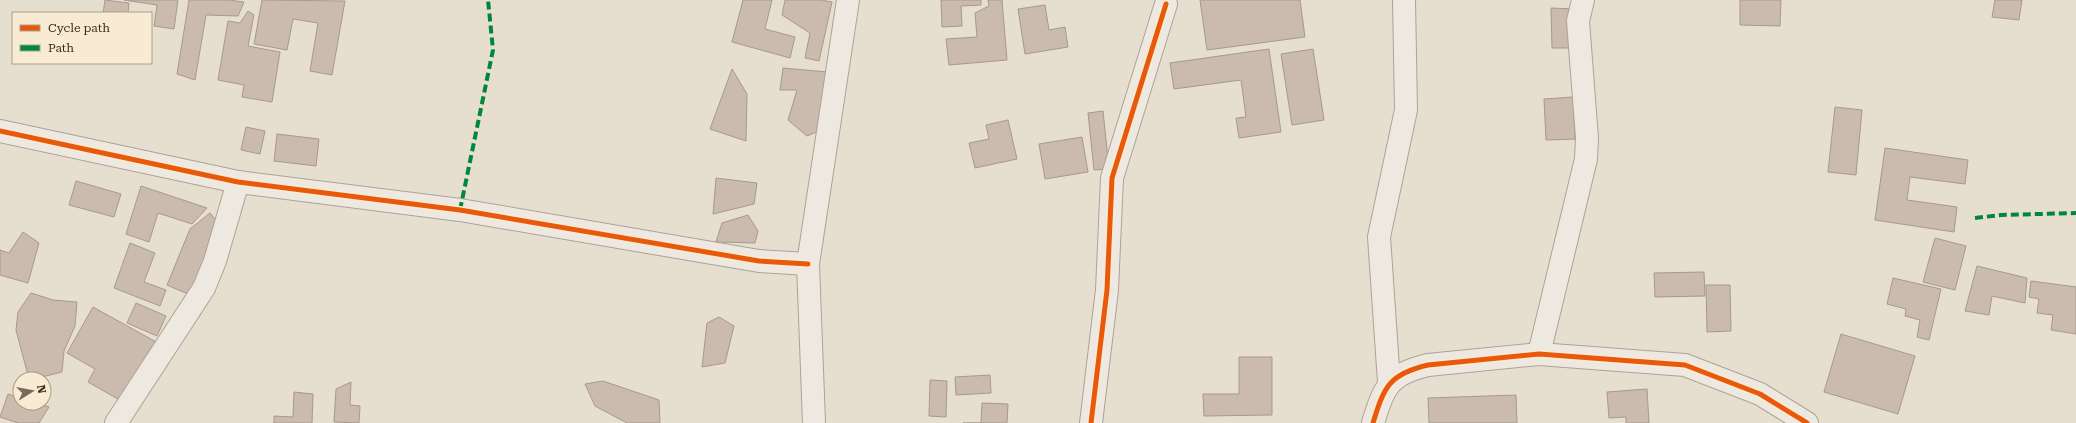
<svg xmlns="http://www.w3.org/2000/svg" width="2076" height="423" font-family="'Roboto Serif',serif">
	<rect width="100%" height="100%" fill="#e6dece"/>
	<g fill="#cabbae" stroke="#a7998c">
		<path d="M105,0L129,3L128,13H103Z"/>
		<path d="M124,0H178L174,29L154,26L157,5Z"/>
		<path d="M189,0H229L244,2L238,16L206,15L195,80L177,74Z"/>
		<path d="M262,0L345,1L332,75L310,71L318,23L293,19L287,50L254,44Z"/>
		<path d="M743,0H772L765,29L795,37L790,58L732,42Z"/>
		<path d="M785,0H821L832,2L819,61L805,58L810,33L782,15Z"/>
		<path d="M941,0H981V5L961,6L962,26L942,27Z"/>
		<path d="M988,0H1002L1007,60L949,65L946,39L977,37L975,13L989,6Z"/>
		<path d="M1200,0H1300L1305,37L1207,50Z"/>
		<path d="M1740,0H1781L1780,26L1740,25Z"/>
		<path d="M1995,0H2022L2019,20L1992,17Z"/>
		<path d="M1045,5L1049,30L1065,27L1068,47L1025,54L1018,9Z"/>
		<path d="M1551,8L1576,9L1577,48H1552Z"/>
		<path d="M248,11L254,15L248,46L280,52L272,102L242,97L244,85L218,80L228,21L240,23Z"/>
		<path d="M1269,49L1281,132L1239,138L1236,118L1246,117L1241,80L1174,89L1170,63Z"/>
		<path d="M1313,49L1324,120L1292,125L1281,54Z"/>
		<path d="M783,68L827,72L819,131L807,136L788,120L797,90H780Z"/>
		<path d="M732,69L747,94L746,141L710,129Z"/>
		<path d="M1573,97L1575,139L1546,140L1544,99Z"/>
		<path d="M1835,107L1862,110L1856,175L1828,172Z"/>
		<path d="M1103,111L1109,169L1094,170L1088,113Z"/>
		<path d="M1008,120L1017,159L975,168L969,143L989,139L986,125Z"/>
		<path d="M246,127L265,131L260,154L241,150Z"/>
		<path d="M277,134L319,139L316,166L274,161Z"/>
		<path d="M1082,137L1088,172L1045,179L1039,144Z"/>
		<path d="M1885,148L1968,160L1965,184L1910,177L1907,200L1957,207L1954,232L1875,220Z"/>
		<path d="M716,178L757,183L754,204L713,214Z"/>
		<path d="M76,181L121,194L114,217L69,205Z"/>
		<path d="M141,186L207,208L192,224L158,213L149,242L126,234Z"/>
		<path d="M210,213L219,224L190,295L167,285L190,229Z"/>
		<path d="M748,215L758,231L755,243L716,242L722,223Z"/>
		<path d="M23,232L39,243L28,283L0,275V250L9,253Z"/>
		<path d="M1935,238L1966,246L1955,290L1923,282Z"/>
		<path d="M130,243L155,253L144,282L166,290L160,306L114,288Z"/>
		<path d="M1977,266L2027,278L2025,303L1992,296L1989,315L1965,311Z"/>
		<path d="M1704,272L1705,296L1655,297L1654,273Z"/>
		<path d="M1893,278L1941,289L1929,340L1917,337L1920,320L1905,316L1906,309L1887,304Z"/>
		<path d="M2031,281L2076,287V334L2051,330L2053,315L2037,313L2039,299L2029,297Z"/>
		<path d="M1706,285H1730L1731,331L1707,332Z"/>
		<path d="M31,293L53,300L77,302L75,326L64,351L62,372L34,379H29L16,330L18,312Z"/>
		<path d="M136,303L166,316L157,336L127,323Z"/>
		<path d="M93,307L158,343L125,403L88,382L95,369L67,353Z"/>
		<path d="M719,317L734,326L725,363L702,367L707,323Z"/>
		<path d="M1841,334L1915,356L1898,414L1824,392Z"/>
		<path d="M1239,357H1272V415L1204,416L1203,394H1239Z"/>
		<path d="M990,375L991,393L956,395L955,377Z"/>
		<path d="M930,380L947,381L946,417L929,416Z"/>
		<path d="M603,381L659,400L660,423H627L595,406L585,384Z"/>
		<path d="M351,382L350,405L360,406L359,423L334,422L336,389Z"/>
		<path d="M1647,389L1649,423H1626V417L1609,418L1607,392Z"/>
		<path d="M294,392L313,394L312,423H274V416L293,417Z"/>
		<path d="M8,394L20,398V403H37L49,407L39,423H18L0,417Z"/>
		<path d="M1516,395L1517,423H1429L1428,398Z"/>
		<path d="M982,403L1008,404L1007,423H963H981Z"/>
	</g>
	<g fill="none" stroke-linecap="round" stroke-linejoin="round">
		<g stroke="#aba396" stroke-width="24">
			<g id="street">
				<path d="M0,131L238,182L460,210L759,261L808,264"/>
				<path d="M1539,354L1586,159L1587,138L1578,21L1583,0"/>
				<path d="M1389,382L1379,237L1406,110L1404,0"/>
				<path d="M116,423L204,288L215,261L238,182"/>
				<path d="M814,423L808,264L848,0"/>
				<path d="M1091,423L1107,290L1112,178L1166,4"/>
				<path d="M1373,423C1384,387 1389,374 1428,365L1539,354L1685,365L1760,394L1807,423"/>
			</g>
		</g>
		<use href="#street" stroke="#eee9e0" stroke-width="22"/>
		<g stroke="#00873e" stroke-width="4" stroke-dasharray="8 4" stroke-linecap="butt">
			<path d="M460,210L493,50L488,0"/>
			<path d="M1975,218L2001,215L2076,213"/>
		</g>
		<g stroke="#f8ebd3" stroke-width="8">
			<g id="cycleway">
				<path d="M0,131L238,182L460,210L759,261L808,264"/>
				<path d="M1091,423L1107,290L1112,178L1166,4"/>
				<path d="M1373,423C1384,387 1389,374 1428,365L1539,354L1685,365L1760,394L1807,423"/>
			</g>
		</g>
		<use href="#cycleway" stroke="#e8590c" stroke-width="5"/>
	</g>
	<rect x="12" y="12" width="140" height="52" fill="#f8ebd3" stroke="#ac9e8a"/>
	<rect x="20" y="25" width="20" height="6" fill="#e8590c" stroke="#ac9e8a"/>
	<text x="48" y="32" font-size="12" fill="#3b2a1d">Cycle path</text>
	<rect x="20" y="45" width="20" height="6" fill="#00873e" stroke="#ac9e8a"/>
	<text x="48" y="52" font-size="12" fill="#3b2a1d">Path</text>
	<g transform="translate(32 391) rotate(79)"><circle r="19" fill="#f8ebd3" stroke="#ac9e8a"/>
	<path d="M0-3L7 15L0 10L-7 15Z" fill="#77695b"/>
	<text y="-6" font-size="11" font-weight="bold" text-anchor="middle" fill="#3b2a1d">N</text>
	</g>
</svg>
